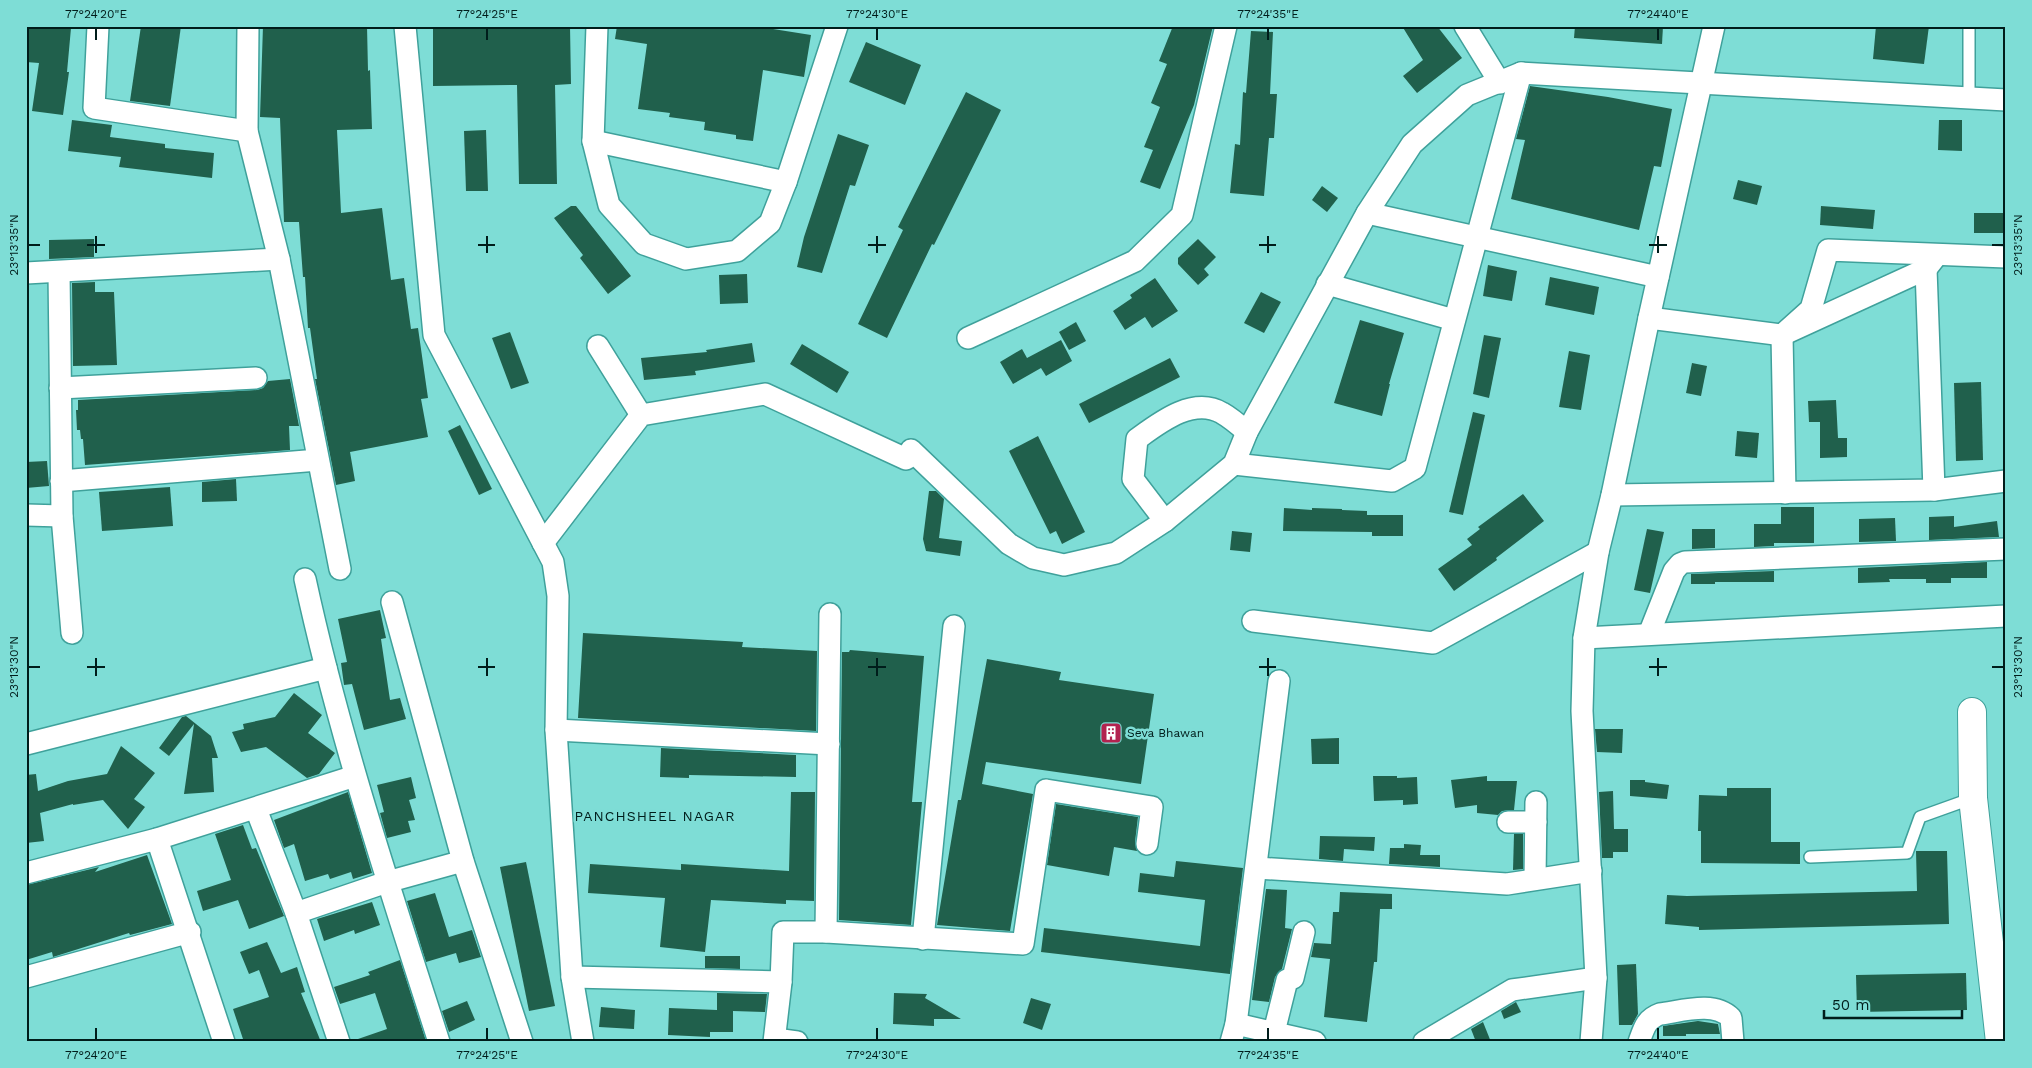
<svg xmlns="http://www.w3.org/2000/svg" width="2032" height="1068" font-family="'Work Sans',sans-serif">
	<rect width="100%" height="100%" fill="#7eddd6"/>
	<g fill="#20604c">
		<path d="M26,26L71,28L67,72H69L63,115L32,111L39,63L26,62Z"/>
		<path d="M141,26H181L170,106L130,101Z"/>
		<path d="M263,26H367L368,71L370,70L372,129L337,130L341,213L382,208L391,280L404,278L411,329L418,328L428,398L421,399L428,437L350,452L355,481L336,485L315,379H317L310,328H308L305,277H303L299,222H284L280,118L260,117Z"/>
		<path d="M433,26H570L571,84L555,85L557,184H519L517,85L433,86Z"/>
		<path d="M617,26H755L811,35L804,77L763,70L753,141L736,139V135L704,130L705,122L669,117L670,113L638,109L647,44L615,39Z"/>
		<path d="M1173,26H1213L1194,105L1160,189L1140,182L1153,150L1144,147L1160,107L1151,103L1167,64L1159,61Z"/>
		<path d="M1402,26H1437L1462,58L1417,93L1403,76L1423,60Z"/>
		<path d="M1575,26H1663L1662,44L1574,38Z"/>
		<path d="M1876,26H1929L1924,64L1873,59Z"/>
		<path d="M1251,31L1273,32L1270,94H1277L1274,138H1269L1264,196L1230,193L1235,144L1240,145L1243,92L1246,93Z"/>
		<path d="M866,42L921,65L905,105L849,82Z"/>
		<path d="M1530,86L1608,97L1672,109L1661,167L1654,166L1639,230L1511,199L1525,140L1516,139Z"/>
		<path d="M966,92L1001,110L934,245L932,244L887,338L858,324L903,230L898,227Z"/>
		<path d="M72,120L112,125L110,137L165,144V148L214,153L212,178L119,167L121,157L68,151Z"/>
		<path d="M1939,120H1962V151L1938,150Z"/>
		<path d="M486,130L488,191H466L464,131Z"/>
		<path d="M838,134L869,145L855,186L850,185L822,273L797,267L804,237Z"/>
		<path d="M1738,180L1762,186L1757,205L1733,199Z"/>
		<path d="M1322,186L1338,198L1327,212L1312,200Z"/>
		<path d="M571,206H576L631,276L608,294L580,258L583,255L554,218Z"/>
		<path d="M1821,206L1875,210L1873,229L1820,225Z"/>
		<rect x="1974" y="213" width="32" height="20"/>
		<path d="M94,239V257L49,259V240Z"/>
		<path d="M1198,239L1216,257L1204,269L1209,275L1198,285L1178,264V258Z"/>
		<path d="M1488,265L1517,271L1512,301L1483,296Z"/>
		<path d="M747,274L748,303L720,304L719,275Z"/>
		<path d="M1550,277L1599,287L1594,315L1545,305Z"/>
		<path d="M1155,278L1178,311L1152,328L1145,317L1125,330L1113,311L1132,298L1130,295Z"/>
		<path d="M95,282V292H114L117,365L73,366L72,283Z"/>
		<path d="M1261,292L1281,302L1264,333L1244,323Z"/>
		<path d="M1360,320L1404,333L1389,384H1390L1382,416L1334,403Z"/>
		<path d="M1076,322L1086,341L1069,350L1059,332Z"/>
		<path d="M510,332L529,383L511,389L492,338Z"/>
		<path d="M1484,335L1501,338L1489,398L1473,394Z"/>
		<path d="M1061,340L1072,361L1046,376L1041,368L1013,384L1000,362L1022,349L1027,358Z"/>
		<path d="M752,343L755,362L695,371L696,375L644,380L641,358L707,352L706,350Z"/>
		<path d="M802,344L849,372L837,393L790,364Z"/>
		<path d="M1569,351L1590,355L1581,410L1559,407Z"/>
		<path d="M1170,358L1180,377L1089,423L1079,404Z"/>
		<path d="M1692,363L1707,366L1701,396L1686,393Z"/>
		<path d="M290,379L299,426H289L290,450L85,465L83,439H81L80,430H77L76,410H78V400L257,390L263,388L268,381Z"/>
		<path d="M1981,382L1983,460L1956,461L1954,383Z"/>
		<path d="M1836,400L1838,438H1847V457L1820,458V422H1809L1808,401Z"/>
		<path d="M1473,412L1485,415L1463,515L1449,512Z"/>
		<path d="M460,425L492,489L479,495L448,431Z"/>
		<path d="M1737,431L1759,433L1757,458L1735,456Z"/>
		<path d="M1038,436L1085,532L1062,544L1056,531L1050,534L1009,451Z"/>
		<path d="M47,461L49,486L26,488V462Z"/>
		<path d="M236,479L237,501L202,502V482Z"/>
		<path d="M170,487L173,526L102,531L99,492Z"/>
		<path d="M929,491H936L944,499L939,538L962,541L960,556L926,551L923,539Z"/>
		<path d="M1523,494L1544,521L1496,558L1497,560L1454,591L1438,569L1472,545L1467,539L1480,529L1478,527Z"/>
		<path d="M1781,507H1814V543H1774V546L1754,547V524H1781Z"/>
		<path d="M1284,508L1312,510V508L1342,509V510L1367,511V515H1403V536H1372V532L1283,531Z"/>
		<path d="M1954,516V527L1997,521L1999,537L1929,540V517Z"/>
		<path d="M1895,518L1896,541L1859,542V519Z"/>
		<path d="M1647,529L1664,532L1650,593L1634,590Z"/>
		<path d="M1692,529H1715V548L1692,549Z"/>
		<path d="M1232,531L1252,533L1250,552L1230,550Z"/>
		<path d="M1987,562V578H1951V583H1926V579H1889L1890,582L1858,583V568Z"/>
		<path d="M1774,571V582H1715V584H1691V574Z"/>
		<path d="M380,610L386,638L381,639L390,700L400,698L406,719L364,730L352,684L344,685L341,663L347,662L338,619Z"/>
		<path d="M583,633L743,642L742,647L817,651L816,731L578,718Z"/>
		<path d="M850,650L924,656L912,802H922L911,925L839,920L842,652H849Z"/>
		<path d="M987,659L1061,672L1059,680L1154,694L1141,784L986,762L982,784L1033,794L1010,931L937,925L958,800H961Z"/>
		<path d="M294,693L322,715L308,733L335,753L319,774L307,778L266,747L241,752L232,732L244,729L243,724L275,717Z"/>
		<path d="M186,716L211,736L218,758H212L214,792L184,794L194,724L169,756L159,748L182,717Z"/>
		<path d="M1595,729H1623L1622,753L1597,752Z"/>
		<path d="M1339,738V764H1312L1311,739Z"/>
		<path d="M121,746L155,773L134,799L145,807L128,829L103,800L73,805V804L40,813L44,841L26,843V775L36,774L38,791L68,781L107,774Z"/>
		<path d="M661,748L796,755V777L689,775V778L660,777Z"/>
		<path d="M1373,776H1397V778L1417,777L1418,804L1403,805V800L1374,801Z"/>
		<path d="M1487,776V781H1517L1514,810L1502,811L1498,815L1477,813V805L1455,808L1451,780Z"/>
		<path d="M411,777L416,798L409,800L415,820L408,821L411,832L387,838L380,813L384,812L377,785Z"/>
		<path d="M1630,780H1645V782L1669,785L1667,799L1630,796Z"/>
		<path d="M1727,788H1771V842H1800V864L1701,863V831H1698L1699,795L1727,796Z"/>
		<path d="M1613,791L1614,829H1628V852H1613V858H1602L1599,792Z"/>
		<path d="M348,792L372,873L353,879L351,872L330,879L328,874L305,881L294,844L284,848L274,820Z"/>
		<path d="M791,792H815L814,901L786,900V904L711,900L705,952L660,947L665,898L588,893L590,864L681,870V864L789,871Z"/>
		<path d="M1056,804L1138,817L1135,842L1137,851L1114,847L1109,876L1047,865Z"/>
		<path d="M243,825L252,849L256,848L284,916L249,929L238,900L203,911L197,891L231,880L215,834Z"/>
		<path d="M1514,834H1523V869L1513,870Z"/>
		<path d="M1320,836L1375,837L1374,851L1344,849L1343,861L1319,859Z"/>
		<path d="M1404,844L1421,845L1420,855H1440V867L1389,864L1390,848H1404Z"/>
		<path d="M1916,851H1947L1949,924L1699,930V927L1665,924L1667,895L1687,896L1917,891Z"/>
		<path d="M147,855L172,924L130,935L129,933L53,957L52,952L26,960V885L99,867L95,872Z"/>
		<path d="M1176,861L1243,868L1230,974L1041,952L1044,928L1200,946L1205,900L1138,892L1140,873L1174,877Z"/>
		<path d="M526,862L555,1006L529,1011L500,867Z"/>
		<path d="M1266,889L1287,890L1285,928L1292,929L1282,969L1275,977L1269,1002L1252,1000Z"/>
		<path d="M1340,892L1392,894V909H1380L1377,962H1374L1367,1022L1324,1017L1330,959L1311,957L1314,943L1331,944L1333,912H1339Z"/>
		<path d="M435,893L449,937L472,930L481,957L459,963L456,953L426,962L407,901Z"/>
		<path d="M372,902L380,925L355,934L354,930L324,941L317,919Z"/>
		<path d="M267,942L281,973L297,967L305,992L301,993L321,1042H244L233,1009L269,997L259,970L249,974L240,952Z"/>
		<path d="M705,956H740V969L705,968Z"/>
		<path d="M400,960L426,1041L359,1042L358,1039L387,1029L375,993L340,1004L334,987L370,975L368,972Z"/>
		<path d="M1636,964L1638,1014L1632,1025H1619L1617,965Z"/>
		<path d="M1966,973L1967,1010L1857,1012L1856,975Z"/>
		<path d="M717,993L767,994L765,1012L733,1011V1032H710V1037L668,1035L669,1008L717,1010Z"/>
		<path d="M894,993L927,994L925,998L961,1019H934V1026L893,1024Z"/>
		<path d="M1031,998L1051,1004L1042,1030L1023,1023Z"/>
		<path d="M467,1001L475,1020L449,1032L442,1011Z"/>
		<path d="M1516,1002L1521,1012L1504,1019L1501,1011Z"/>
		<path d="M601,1007L635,1010L634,1029L599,1027Z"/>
		<path d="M1698,1021L1718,1024L1720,1034H1686V1036H1663V1026Z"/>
		<path d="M1483,1022L1491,1042H1476L1471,1029Z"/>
	</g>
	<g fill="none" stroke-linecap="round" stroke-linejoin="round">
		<g stroke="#3fa19b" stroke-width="14">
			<g id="service">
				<path d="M1969,98V26"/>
				<path d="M1810,857L1907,853L1920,817L1973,798"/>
			</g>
		</g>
		<g stroke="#3fa19b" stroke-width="24">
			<g id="minor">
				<path d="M98,26L94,108L247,131"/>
				<path d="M248,26L247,131L279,259L340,569"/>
				<path d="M405,26L434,335L553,562L558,596L556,730L572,977L583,1042"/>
				<path d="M597,26L593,141L609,205L644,244L686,259L737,251L770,223L786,182L837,26"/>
				<path d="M1465,26L1500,83"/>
				<path d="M593,141L786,182"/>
				<path d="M1367,213L1658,277"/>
				<path d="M1926,269L1934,490"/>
				<path d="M59,272L62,516L72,633"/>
				<path d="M26,273L279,259"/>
				<path d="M1327,284L1454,320"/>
				<path d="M1649,318L1782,335L1926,269L1937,255"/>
				<path d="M968,338L1135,261L1182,215L1226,26"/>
				<path d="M598,346L641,415"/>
				<path d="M60,388L256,378"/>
				<path d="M911,450L1009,544L1033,558L1064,565L1116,553L1165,521L1234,464L1247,432L1367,213L1412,144L1467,95L1521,73L2006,100"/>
				<path d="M1234,464L1392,481L1415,468L1521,73"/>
				<path d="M61,481L318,460"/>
				<path d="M1785,493L1782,335L1811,309L1828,250L2006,257"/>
				<path d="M1612,495L1934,490L2006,481"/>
				<path d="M26,515L62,516"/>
				<path d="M1165,521L1133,479L1137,439C1159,423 1193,396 1222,413C1231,418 1239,425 1247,432"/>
				<path d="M543,543L641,415L765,394L906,459"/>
				<path d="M305,579C339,736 390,889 439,1042"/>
				<path d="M392,602L463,861L522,1042"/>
				<path d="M1253,621L1433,643L1598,552"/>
				<path d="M1649,634L1674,571L1680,564L1685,562L2006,549"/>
				<path d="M1584,638L2006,616"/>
				<path d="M556,730L829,744"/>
				<path d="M26,744L326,668"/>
				<path d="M256,809L296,913L339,1042"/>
				<path d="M1508,822H1536"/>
				<path d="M157,839L224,1042"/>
				<path d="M1257,868L1507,884L1591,871"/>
				<path d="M26,873L157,839L355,776"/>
				<path d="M1535,879L1536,802"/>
				<path d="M296,913L387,882L463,861"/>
				<path d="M826,932L830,614"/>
				<path d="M923,939L954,626"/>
				<path d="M26,977L190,932"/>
				<path d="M572,977L781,982"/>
				<path d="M1236,1024L1315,1042"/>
				<path d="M1274,1032L1287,980L1293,978L1304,932"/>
				<path d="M775,1039L797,1042"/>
				<path d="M774,1042L781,982L783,932H826L1023,944L1046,790L1152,807L1147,844"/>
				<path d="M1231,1042L1236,1024L1279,681"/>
				<path d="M1424,1042L1512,990L1596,978"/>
				<path d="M1591,1042L1596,978L1582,711L1584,638L1598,552L1612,495L1649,318L1714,26"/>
				<path d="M1639,1042C1644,1028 1646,1019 1660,1014C1683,1011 1714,1001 1731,1018L1733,1042"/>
			</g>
		</g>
		<g stroke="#3fa19b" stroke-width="30">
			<path id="tertiary" d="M1972,712L1973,798L2000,1042"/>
		</g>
		<use href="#service" stroke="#fff" stroke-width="11"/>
		<use href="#minor" stroke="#fff" stroke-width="21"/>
		<use href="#tertiary" stroke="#fff" stroke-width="28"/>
	</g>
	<path fill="none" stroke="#001d1b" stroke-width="2" d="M96,28V40M487,28V40M877,28V40M1268,28V40M1658,28V40M96,236V253M487,236V253M877,236V253M1268,236V253M1658,236V253M28,245H40M87,245H105M478,245H495M868,245H886M1259,245H1276M1649,245H1667M1992,245H2004M96,658V676M487,658V676M877,658V676M1268,658V676M1658,658V676M28,667H40M87,667H105M478,667H495M868,667H886M1259,667H1276M1649,667H1667M1992,667H2004M96,1028V1040M487,1028V1040M877,1028V1040M1268,1028V1040M1658,1028V1040"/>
	<defs>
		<g id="building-square" transform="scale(1.125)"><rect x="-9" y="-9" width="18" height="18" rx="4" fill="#b3224f" stroke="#7eddd6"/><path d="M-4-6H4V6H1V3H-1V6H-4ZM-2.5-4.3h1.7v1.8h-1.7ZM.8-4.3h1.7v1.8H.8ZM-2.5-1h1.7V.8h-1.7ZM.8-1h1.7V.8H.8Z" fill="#fff"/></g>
	</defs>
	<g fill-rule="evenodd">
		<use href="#building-square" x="1111" y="733"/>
	</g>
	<g text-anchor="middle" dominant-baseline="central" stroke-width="5" stroke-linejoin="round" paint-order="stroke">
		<g font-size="12" fill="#001d1b" stroke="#7eddd6" text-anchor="start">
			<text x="1127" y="733">Seva Bhawan</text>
		</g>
		<g font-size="14" letter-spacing="1" fill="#001d1b" stroke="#7eddd6">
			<text x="655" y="816">PANCHSHEEL NAGAR</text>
		</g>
	</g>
	<rect width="2032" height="1068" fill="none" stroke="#7eddd6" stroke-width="55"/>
	<path d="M1824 1010v8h138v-8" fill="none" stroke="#001d1b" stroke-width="2.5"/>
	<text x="1832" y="1010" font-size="15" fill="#001d1b" stroke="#7eddd6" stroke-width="4" paint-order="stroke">50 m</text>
	<rect x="28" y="28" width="1976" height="1012" fill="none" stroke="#001d1b" stroke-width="2"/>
	<g font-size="12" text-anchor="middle" fill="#001d1b">
		<text x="96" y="18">77°24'20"E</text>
		<text x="487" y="18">77°24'25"E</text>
		<text x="877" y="18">77°24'30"E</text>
		<text x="1268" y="18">77°24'35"E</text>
		<text x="1658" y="18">77°24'40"E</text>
		<text transform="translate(14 245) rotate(-90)" y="4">23°13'35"N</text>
		<text transform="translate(2018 245) rotate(-90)" y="4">23°13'35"N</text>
		<text transform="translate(14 667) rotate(-90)" y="4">23°13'30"N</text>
		<text transform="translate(2018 667) rotate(-90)" y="4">23°13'30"N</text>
		<text x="96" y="1059">77°24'20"E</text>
		<text x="487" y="1059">77°24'25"E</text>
		<text x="877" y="1059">77°24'30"E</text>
		<text x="1268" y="1059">77°24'35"E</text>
		<text x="1658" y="1059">77°24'40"E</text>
	</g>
</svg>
